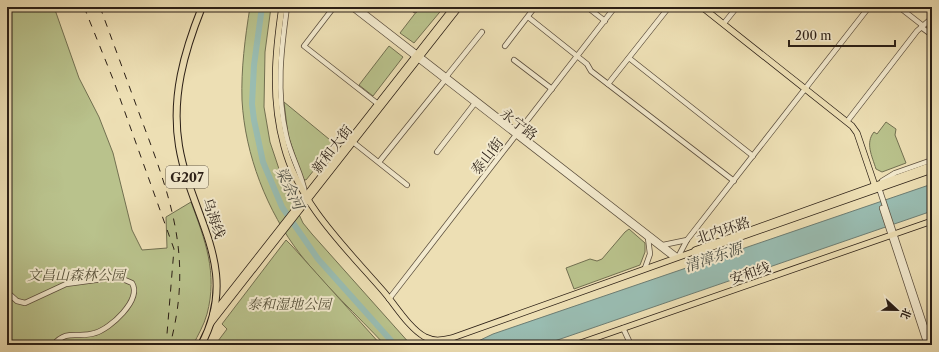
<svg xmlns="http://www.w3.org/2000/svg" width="939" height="352" font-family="'Libre Caslon Text','Noto Serif SC',serif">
	<rect width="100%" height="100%" fill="#eddfb4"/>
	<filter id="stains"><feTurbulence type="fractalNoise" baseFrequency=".005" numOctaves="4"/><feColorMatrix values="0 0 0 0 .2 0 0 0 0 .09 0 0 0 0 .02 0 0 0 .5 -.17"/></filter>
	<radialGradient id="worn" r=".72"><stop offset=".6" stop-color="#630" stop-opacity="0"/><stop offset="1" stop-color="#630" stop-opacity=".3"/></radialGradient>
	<g fill="#b9c28c" stroke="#727051">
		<path d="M7,7H54L79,78L99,117L113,153L132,230L142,250L167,248L166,217L191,202C205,240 218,273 207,314C204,325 198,335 193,345H7Z"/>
		<path d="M250,7H271L265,52L264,107L270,142L282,178L303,223L312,234L411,345H385C357,315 325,286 300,254C267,211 245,155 242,100C241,69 245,38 250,7Z"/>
		<path d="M420,7H444L414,43L400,33Z"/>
		<path d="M389,46L403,57L373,96L359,85Z"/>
		<path d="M284,102L335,144L306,180L303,179L288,135Z"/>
		<path d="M886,122L896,129L895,135L906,163L882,172L876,169C872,156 865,143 874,132L877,134Z"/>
		<path d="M629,229L645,243V252L640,265L574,289L566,268L590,259L597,261L602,259L625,232Z"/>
		<path d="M286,240L292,246L381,345H215L227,329L222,324Z"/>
	</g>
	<path fill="#99bcb1" stroke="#6d7d73" d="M932,184V211L543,345H470L493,334Z"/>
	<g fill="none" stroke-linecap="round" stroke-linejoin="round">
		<path stroke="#99bcb1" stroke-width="6" d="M262,7L254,65L252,104L254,120L263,162L282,207L318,259L395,345"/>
		<g stroke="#5c4f3e" stroke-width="6">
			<g id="minor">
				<path d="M287,7C281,50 276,92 286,135C290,155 302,174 305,193"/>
				<path d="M334,7L304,46L378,104"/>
				<path d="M351,7L674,258"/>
				<path d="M357,7L678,257L687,240L869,7"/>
				<path d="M411,7L415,10"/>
				<path d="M587,7L605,21"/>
				<path d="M899,7L922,25"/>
				<path d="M528,17L587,64L591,71L734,181"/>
				<path d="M725,22L737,7"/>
				<path d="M921,27L932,35"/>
				<path d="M505,46L535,7"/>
				<path d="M629,58L753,156"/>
				<path d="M514,60L552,89"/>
				<path d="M446,77L482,32"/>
				<path d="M608,84L669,7"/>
				<path d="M849,119L917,31L932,18"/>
				<path d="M353,142L407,185"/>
				<path d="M437,152L475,103"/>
				<path d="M379,162L445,80"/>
				<path d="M882,181L895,173L932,160"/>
				<path d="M879,188L931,345"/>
				<path d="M882,208L927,345"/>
				<path d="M663,245L687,240"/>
				<path d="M645,268L650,254L648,238"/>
				<path d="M7,292L17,301L25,303L66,284L118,277L132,283C142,300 110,329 95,333C77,339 68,328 53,345"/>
				<path d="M389,299L615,7"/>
				<path d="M623,328L631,345"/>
			</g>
		</g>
		<g stroke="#2b1f16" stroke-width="7">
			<g id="major">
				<path d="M282,7C275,54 271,99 284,146C299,204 346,248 384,292C396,306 409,328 425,337C435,342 442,340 452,338L693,252L701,251L932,170"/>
				<path d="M702,7L852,126L857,133L876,189"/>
				<path d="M695,250L932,165"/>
				<path d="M213,314L454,7"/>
				<path d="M211,323L459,7"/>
				<path d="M575,345L932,221"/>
			</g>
		</g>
		<g stroke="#2b1f16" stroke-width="8">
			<path id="highway" d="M201,345C242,269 191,218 179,146C171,97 184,52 202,7"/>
		</g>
		<use href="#minor" stroke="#f3eace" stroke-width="4.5"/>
		<use href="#major" stroke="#eddfb4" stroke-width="5.5"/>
		<use href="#highway" stroke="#eddfb4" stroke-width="6"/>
		<g stroke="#2b1f16" stroke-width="1" stroke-dasharray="7 7" stroke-linecap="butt">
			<path d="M84,7L113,79L174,249L167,334L164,345"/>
			<path d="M100,7C114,45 128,83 142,121C172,201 193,259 170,345"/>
		</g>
	</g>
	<g text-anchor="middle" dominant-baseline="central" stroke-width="4" stroke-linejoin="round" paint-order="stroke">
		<rect fill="#f3eace" stroke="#675c4d" stroke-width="1" x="166" y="166" width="42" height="22" rx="3"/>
		<g font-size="13" font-weight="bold" fill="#2b1f16">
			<text x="187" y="177">G207</text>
		</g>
		<g font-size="14" fill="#2b1f16" stroke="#f3eace">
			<text transform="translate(519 124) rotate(38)">永宁路</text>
			<text transform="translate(332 149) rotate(-52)">新和大街</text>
			<text transform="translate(487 156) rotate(-52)">泰山街</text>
			<text transform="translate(214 218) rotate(71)">乌海线</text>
			<text transform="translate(723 230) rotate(-18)">北内环路</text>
			<text transform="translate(750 273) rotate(-19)">安和线</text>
		</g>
		<g font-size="14" font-style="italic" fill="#565039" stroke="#f3eace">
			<text x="76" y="275">文昌山森林公园</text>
			<text x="289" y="304">泰和湿地公园</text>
		</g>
		<g font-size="15" font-style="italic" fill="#4c4e44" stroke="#f3eace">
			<text transform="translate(290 188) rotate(64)">梁余河</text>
			<text transform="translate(713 257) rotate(-19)">清漳东源</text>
		</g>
	</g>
	<rect width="939" height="352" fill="none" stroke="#eddfb4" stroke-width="24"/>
	<rect x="8" y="8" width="923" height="336" fill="none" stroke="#2b1f16" stroke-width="2"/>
	<rect x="12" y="12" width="915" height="328" fill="none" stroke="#2b1f16"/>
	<g transform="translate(897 310) rotate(112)" stroke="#f3eace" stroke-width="3" paint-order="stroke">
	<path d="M0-3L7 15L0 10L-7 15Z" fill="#2b1f16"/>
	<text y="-6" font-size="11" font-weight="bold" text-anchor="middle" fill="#2b1f16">北</text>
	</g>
	<path d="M789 40v6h106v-6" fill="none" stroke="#2b1f16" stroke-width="2"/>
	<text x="795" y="40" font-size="12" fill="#2b1f16" stroke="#f3eace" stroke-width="3" paint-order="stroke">200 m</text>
	<rect width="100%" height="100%" filter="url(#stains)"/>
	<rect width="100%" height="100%" fill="url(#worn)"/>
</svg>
